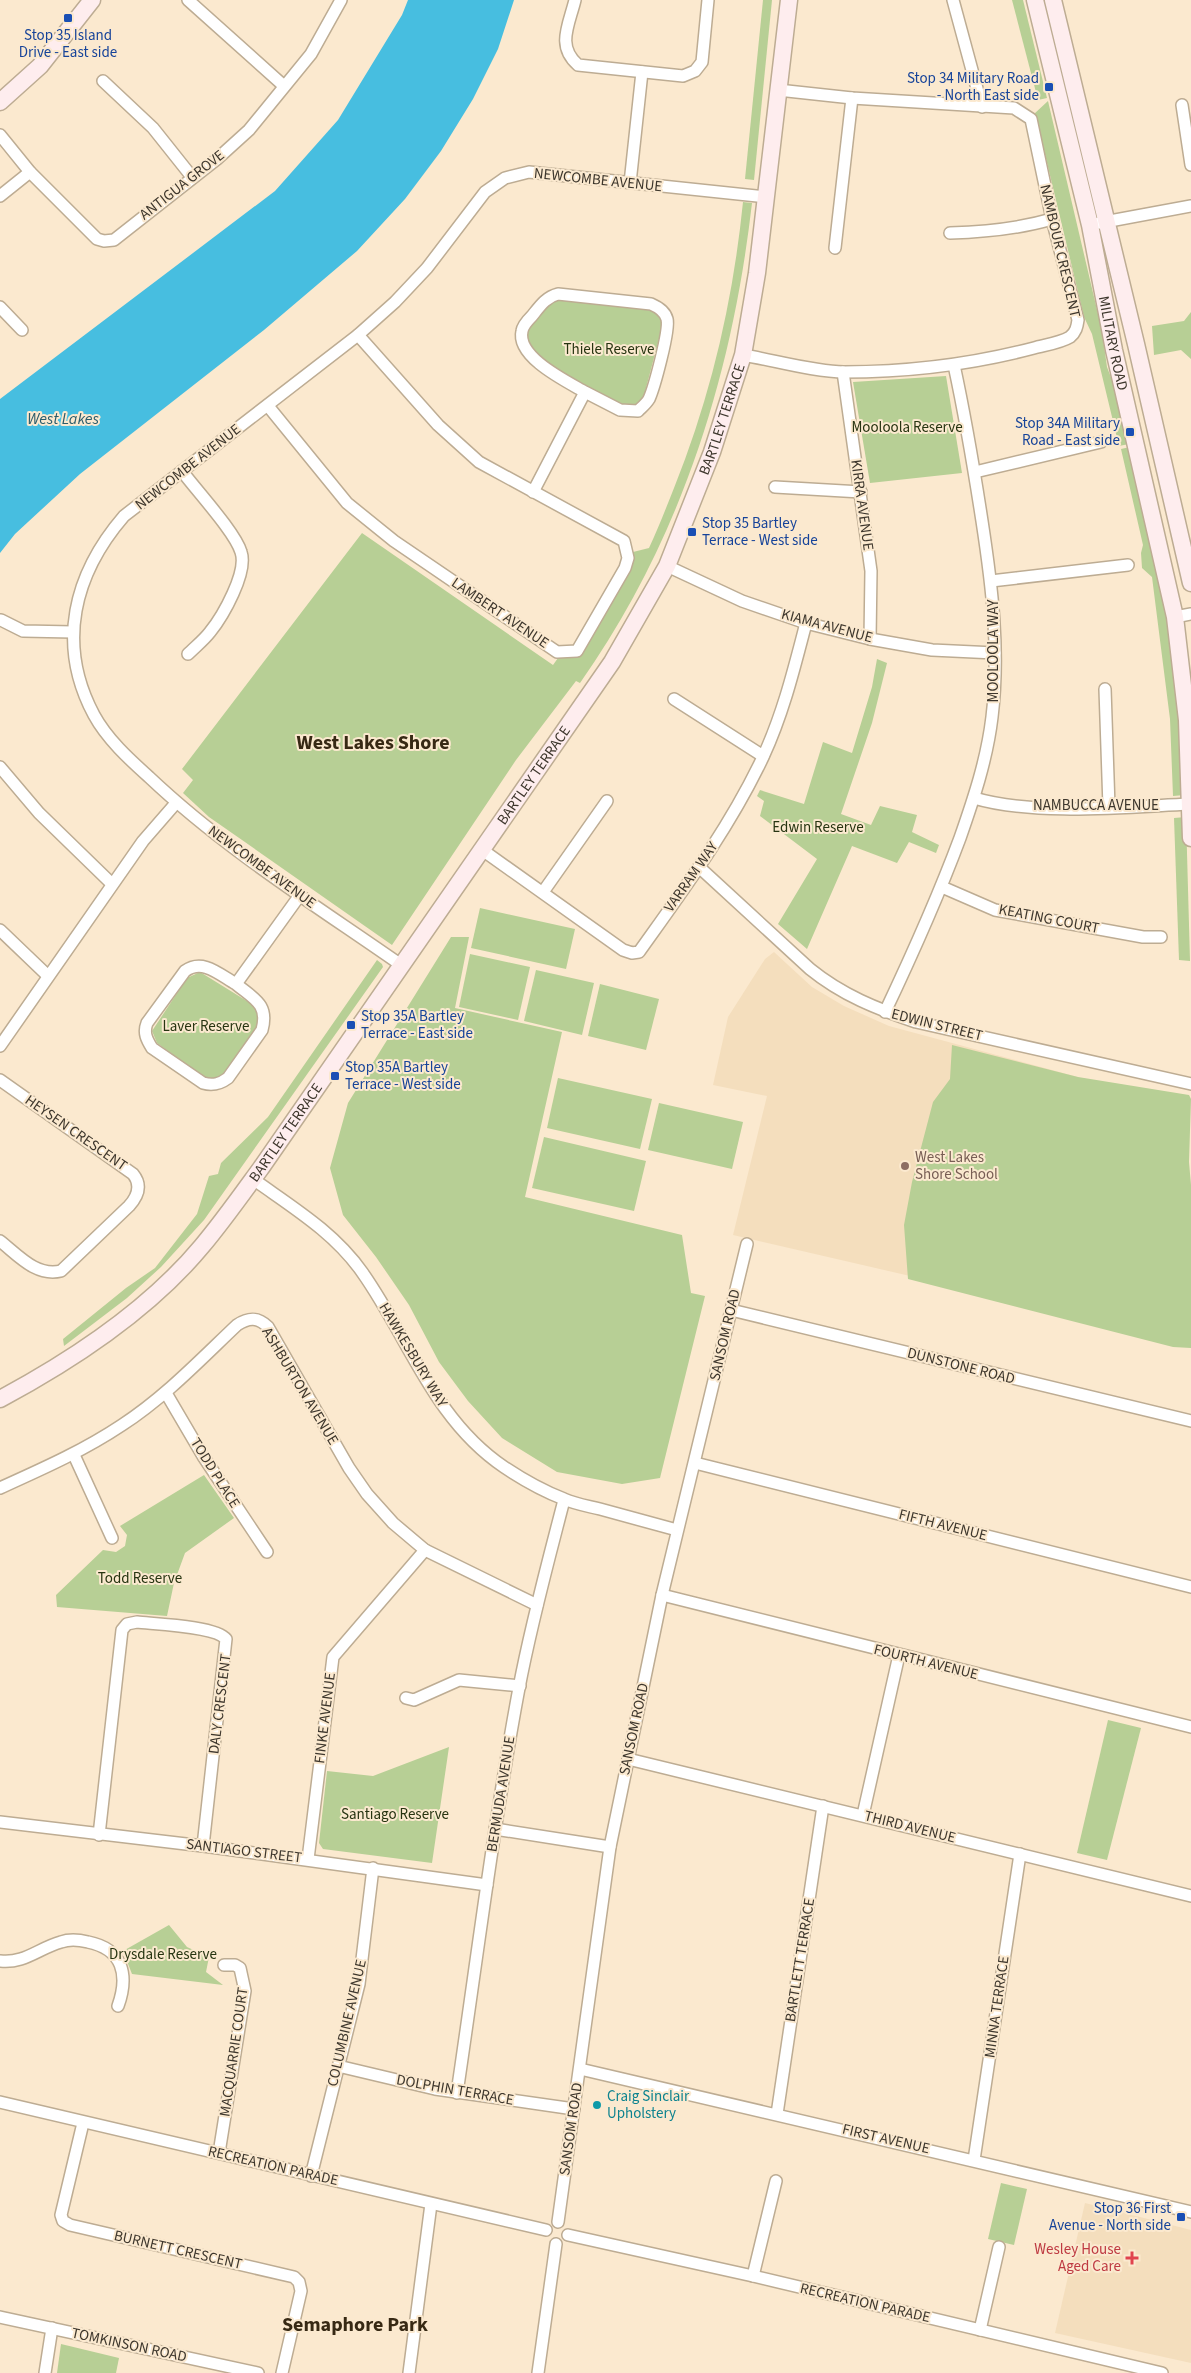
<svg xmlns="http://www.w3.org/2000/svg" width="1191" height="2373" font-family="'Source Sans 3',sans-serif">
	<rect width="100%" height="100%" fill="#fbe9cf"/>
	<g fill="#f4debd">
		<path d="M774,952L812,987L844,1006L889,1026L1078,1077L1031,1304L733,1235L767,1096L713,1085L728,1017L765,959Z"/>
		<path d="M1085,2203L1191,2230V2363L1055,2333Z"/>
	</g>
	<g fill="#b7cf95">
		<path d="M763,0H772L754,180L745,179Z"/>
		<path d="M1012,0H1023L1047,98L1038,100Z"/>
		<path d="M1048,101L1102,331L1107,367L1118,396L1129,444L1119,446L1092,334L1084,317L1037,121L1034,114Z"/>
		<path d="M743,202L752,203C732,377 681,539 580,683L576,681L516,760L392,945L209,817L183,793L193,780L182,769L362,533L553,665L558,658H570L583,653L629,572L633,560V552L649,548C658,529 666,508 674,488C711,396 733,301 743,202Z"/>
		<path d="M560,298L649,307L658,312L663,324L642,403L626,409L559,373L531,351L526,334L529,328L549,302Z"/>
		<path d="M1191,312V359L1181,350L1154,355L1152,326L1184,321Z"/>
		<path d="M946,376L962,473L870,483L853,382Z"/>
		<path d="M1130,447L1174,630L1185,795L1173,796L1170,719L1152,577L1142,568L1141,553L1143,545L1121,449Z"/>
		<path d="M877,659L887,663L872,723L841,814L871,825L880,806L917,815L912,832L939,845L936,853L909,842L897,863L852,846L807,949L778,924L817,859L760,816L764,801L757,796L760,790L804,804L823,742L852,753L872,687Z"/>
		<path d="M1186,817L1190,961L1179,960L1174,818Z"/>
		<path d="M480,908L575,929L566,969L471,948Z"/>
		<path d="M451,937H469L455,1008L562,1032L525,1197L682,1235L691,1293L705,1296L660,1478L622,1484L557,1472L502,1438L468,1401L439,1362L409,1305L376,1257L343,1215L330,1168L348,1103Z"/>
		<path d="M470,954L530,967L518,1020L459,1007Z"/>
		<path d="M377,960L382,964L383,967L204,1220L161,1267L127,1298L64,1346L63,1339L126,1288L155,1268L197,1214L209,1176L218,1174L221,1163L268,1117Z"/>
		<path d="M536,970L594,983L582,1035L524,1021Z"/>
		<path d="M200,972L255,1006L259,1016L258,1026L223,1074L214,1079L203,1077L157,1043L152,1031L187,978Z"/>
		<path d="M600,984L659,999L646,1050L588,1036Z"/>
		<path d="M952,1045L1078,1077L1189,1095L1191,1099L1189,1162L1191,1185V1348L1173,1347L908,1279L904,1225L912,1182L933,1102L950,1079Z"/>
		<path d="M558,1078L652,1099L640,1149L547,1128Z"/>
		<path d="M659,1103L743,1122L732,1169L648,1150Z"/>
		<path d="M544,1137L646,1161L634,1211L532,1188Z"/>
		<path d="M204,1475L234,1518L185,1553L174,1583L167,1616L57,1607L56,1595L103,1550L116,1552L125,1546L127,1535L120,1526Z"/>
		<path d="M1108,1720L1141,1728L1107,1860L1077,1853Z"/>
		<path d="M449,1747L432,1863L323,1849L319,1843L327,1771L373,1776Z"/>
		<path d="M169,1925L187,1947L209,1957L206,1972L223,1985L132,1974L123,1951Z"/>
		<path d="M1001,2183L1027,2189L1014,2245L988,2239Z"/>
		<path d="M61,2344L119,2358L116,2373H57Z"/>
	</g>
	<path fill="#47bee0" d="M408,0H514L498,49L473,99L441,151L405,199L357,251L264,330L80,474L15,534L0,553V399L275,191L338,120L402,15Z"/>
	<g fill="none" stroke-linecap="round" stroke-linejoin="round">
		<g stroke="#bdac93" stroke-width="14">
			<g id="street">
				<path d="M188,0L284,86"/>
				<path d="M575,0C569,25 556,46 578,65L683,76L695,71L702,62L708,0"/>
				<path d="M953,0L982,107"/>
				<path d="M103,81L153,128L192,177"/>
				<path d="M1182,105L1191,165"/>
				<path d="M0,135L30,172L97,239L104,241L114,240L217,159L249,130L311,54L341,0"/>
				<path d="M630,183L642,72"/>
				<path d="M0,196L30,172"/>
				<path d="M1099,223L1191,206"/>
				<path d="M950,233C985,232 1018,229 1052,219"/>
				<path d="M835,248L852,98"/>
				<path d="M0,307L22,330"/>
				<path d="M743,355C773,360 815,372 844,372C908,372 973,364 1034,348C1045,345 1060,343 1070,337C1076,332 1077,327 1078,320L1052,219L1031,119L1014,108L852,98L778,90"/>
				<path d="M843,372L871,571L870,639"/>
				<path d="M268,406L347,503L394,541L557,652L577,651L625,568L628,558L624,541L479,462L438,425L358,335"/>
				<path d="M182,471C196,490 235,532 241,552C248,572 223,616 210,632C204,640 195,647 188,654"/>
				<path d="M975,472L1101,442"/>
				<path d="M775,487L861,492"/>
				<path d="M533,492L585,392C566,381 516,357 522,331C523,325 528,320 532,316C540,306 546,297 558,294L651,304C658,307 665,311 667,319C670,330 654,388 649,399C646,404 642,407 638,411L620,410L585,392"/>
				<path d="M667,566L742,601L806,623L870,639L932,650L995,653"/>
				<path d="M991,581L1128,565"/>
				<path d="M1175,617L1191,614"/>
				<path d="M1,620L23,631L73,632"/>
				<path d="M1105,689L1109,807"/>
				<path d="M674,699L763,756"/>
				<path d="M0,767L39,813L112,884"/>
				<path d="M974,798C1035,816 1125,807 1189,804"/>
				<path d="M481,849L623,950L632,953L639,952C684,889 730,827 763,757C783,714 794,669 806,623"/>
				<path d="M699,867L810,969C842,995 877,1009 916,1022L1191,1084"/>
				<path d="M942,887L995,910L1143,937H1161"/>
				<path d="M543,892L607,801"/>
				<path d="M0,930L47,975"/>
				<path d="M401,965C315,905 225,849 149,777C129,759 107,739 94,715C56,644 74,574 124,516L358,335L395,302L427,268L485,192L505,178L529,172L766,197"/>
				<path d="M236,984C254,999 269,1004 262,1030L228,1078C220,1084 213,1086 203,1083L152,1048C147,1040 143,1033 147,1023L185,971C203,958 220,975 236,984L300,895"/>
				<path d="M885,1012C912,955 938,897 960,838C974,798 987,759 992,717C1000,651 992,586 982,521C974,469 965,416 954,365"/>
				<path d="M0,1046L143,841L176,803"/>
				<path d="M0,1080L133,1174C142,1185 138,1196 129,1206L61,1271C36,1277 18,1255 0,1241"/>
				<path d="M253,1179C292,1207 334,1232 362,1272C409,1338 433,1419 504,1467C522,1479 543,1491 564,1499C575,1504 588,1506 600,1509C626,1516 652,1523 677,1530"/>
				<path d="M731,1310L1191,1421"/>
				<path d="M166,1393L203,1456L267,1552"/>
				<path d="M74,1455L112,1538"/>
				<path d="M695,1463L1191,1587"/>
				<path d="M0,1488C42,1469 83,1451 122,1425C165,1397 200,1360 237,1325C249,1317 258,1317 268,1327L349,1468L367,1494L393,1523L425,1550L537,1605"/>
				<path d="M662,1595L1191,1727"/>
				<path d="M406,1698L414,1700L459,1680L520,1686"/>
				<path d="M628,1759L1191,1896"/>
				<path d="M863,1815L899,1655"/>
				<path d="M0,1822L203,1846L487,1885"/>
				<path d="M495,1829L610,1847"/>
				<path d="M99,1835L122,1630L127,1624L137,1622C155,1624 216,1626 226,1639L203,1846"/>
				<path d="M308,1859L333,1657L425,1550"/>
				<path d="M0,1961C24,1964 39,1948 61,1942C69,1939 80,1940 88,1942C123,1949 129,1975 118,2006"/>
				<path d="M338,2066L435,2089L574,2109"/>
				<path d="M580,2069L1191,2212"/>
				<path d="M457,2093C477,1958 494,1822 519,1688C531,1624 548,1562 564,1500"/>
				<path d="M0,2102L546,2230"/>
				<path d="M777,2114L823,1806"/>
				<path d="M83,2123L61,2215L63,2221L70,2225L294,2277L299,2282L301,2291L282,2373"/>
				<path d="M219,2153L245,1991L240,1968L235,1965H224"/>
				<path d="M974,2160L1020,1854"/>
				<path d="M311,2176L359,1984L373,1868"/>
				<path d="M558,2222L610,1847L662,1595L747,1244"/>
				<path d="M568,2235L753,2276L1162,2373"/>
				<path d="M753,2276L776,2181"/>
				<path d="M0,2317L258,2373"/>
				<path d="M980,2330L999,2247"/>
				<path d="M45,2373L52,2328"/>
				<path d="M409,2373L431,2204"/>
				<path d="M538,2373L556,2244"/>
			</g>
		</g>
		<g stroke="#bdac93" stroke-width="19">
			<g id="secondary">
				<path id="s1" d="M1035,0L1090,225L1114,350L1175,617L1187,720L1191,838"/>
				<path d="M1053,0L1136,344L1191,583"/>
				<path d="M0,102L40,66L92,0"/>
				<path id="s2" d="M0,1399C73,1360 148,1311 202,1246C223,1221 242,1194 261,1168L612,662L667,566L712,452L743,355L757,273L789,0"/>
			</g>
		</g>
		<use href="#street" stroke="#fff" stroke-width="11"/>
		<use href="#secondary" stroke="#feedee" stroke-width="16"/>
	</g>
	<g fill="#1a4fb4" stroke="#fbe9cf" stroke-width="2">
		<rect x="63" y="13" width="10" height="10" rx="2.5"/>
		<rect x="1044" y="82" width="10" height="10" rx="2.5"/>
		<rect x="1125" y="427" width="10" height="10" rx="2.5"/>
		<rect x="687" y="527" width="10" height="10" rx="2.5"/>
		<rect x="346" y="1020" width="10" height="10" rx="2.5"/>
		<rect x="330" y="1071" width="10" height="10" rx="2.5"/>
		<rect x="1176" y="2212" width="10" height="10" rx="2.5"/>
	</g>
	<circle fill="#8d6e63" stroke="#fbe9cf" stroke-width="2" cx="905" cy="1166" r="5"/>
	<circle fill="#0f9aa8" stroke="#fbe9cf" stroke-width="2" cx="597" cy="2105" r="5"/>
	<path fill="#e0444e" stroke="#fbe9cf" stroke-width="2" d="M1129.5 2250.5h5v5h5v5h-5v5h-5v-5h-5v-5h5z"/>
	<g text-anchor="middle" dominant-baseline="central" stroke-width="4" stroke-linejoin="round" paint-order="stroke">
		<g font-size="15" fill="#164399" stroke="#fbe9cf" text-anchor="end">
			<text x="68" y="35" text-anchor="middle">Stop 35 Island<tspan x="68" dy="17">Drive - East side</tspan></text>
			<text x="1039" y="78">Stop 34 Military Road<tspan x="1039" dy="17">- North East side</tspan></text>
			<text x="1120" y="423">Stop 34A Military<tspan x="1120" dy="17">Road - East side</tspan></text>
			<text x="702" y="523" text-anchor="start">Stop 35 Bartley<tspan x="702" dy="17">Terrace - West side</tspan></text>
			<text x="361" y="1016" text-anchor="start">Stop 35A Bartley<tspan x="361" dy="17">Terrace - East side</tspan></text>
			<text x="345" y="1067" text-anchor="start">Stop 35A Bartley<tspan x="345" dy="17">Terrace - West side</tspan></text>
			<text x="1171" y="2208">Stop 36 First<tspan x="1171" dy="17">Avenue - North side</tspan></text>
		</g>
		<g font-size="15" fill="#3e372d" stroke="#fbe9cf">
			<text transform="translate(598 180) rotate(6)">NEWCOMBE AVENUE</text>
			<text transform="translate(182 185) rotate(-38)">ANTIGUA GROVE</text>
			<text transform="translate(1060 251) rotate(77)">NAMBOUR CRESCENT</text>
			<text stroke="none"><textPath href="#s1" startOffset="352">MILITARY ROAD</textPath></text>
			<text stroke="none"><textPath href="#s2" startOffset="1236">BARTLEY TERRACE</textPath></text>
			<text transform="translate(188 467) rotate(-38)">NEWCOMBE AVENUE</text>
			<text transform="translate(862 505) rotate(82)">KIRRA AVENUE</text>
			<text transform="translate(500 613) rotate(34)">LAMBERT AVENUE</text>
			<text transform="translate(827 626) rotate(15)">KIAMA AVENUE</text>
			<text transform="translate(993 651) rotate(-90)">MOOLOOLA WAY</text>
			<text stroke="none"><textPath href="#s2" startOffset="831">BARTLEY TERRACE</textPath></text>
			<text x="1096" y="805">NAMBUCCA AVENUE</text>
			<text transform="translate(262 867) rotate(36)">NEWCOMBE AVENUE</text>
			<text transform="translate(691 877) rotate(-55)">VARRAM WAY</text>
			<text transform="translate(1049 919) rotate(11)">KEATING COURT</text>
			<text transform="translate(937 1025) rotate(14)">EDWIN STREET</text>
			<text stroke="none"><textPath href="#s2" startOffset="396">BARTLEY TERRACE</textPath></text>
			<text transform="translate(76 1133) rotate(35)">HEYSEN CRESCENT</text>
			<text transform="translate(725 1335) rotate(-77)">SANSOM ROAD</text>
			<text transform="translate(413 1355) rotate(59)">HAWKESBURY WAY</text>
			<text transform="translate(961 1366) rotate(14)">DUNSTONE ROAD</text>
			<text transform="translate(300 1386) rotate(59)">ASHBURTON AVENUE</text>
			<text transform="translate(215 1473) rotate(58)">TODD PLACE</text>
			<text transform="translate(943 1525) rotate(14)">FIFTH AVENUE</text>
			<text transform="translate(926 1662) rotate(14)">FOURTH AVENUE</text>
			<text transform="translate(220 1704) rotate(-83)">DALY CRESCENT</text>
			<text transform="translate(325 1718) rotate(-83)">FINKE AVENUE</text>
			<text transform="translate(634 1729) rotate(-78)">SANSOM ROAD</text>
			<text transform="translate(501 1794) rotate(-81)">BERMUDA AVENUE</text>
			<text transform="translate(910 1827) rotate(14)">THIRD AVENUE</text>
			<text transform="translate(244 1851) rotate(7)">SANTIAGO STREET</text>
			<text transform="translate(800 1960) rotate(-81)">BARTLETT TERRACE</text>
			<text transform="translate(997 2007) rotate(-82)">MINNA TERRACE</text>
			<text transform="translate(347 2023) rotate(-77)">COLUMBINE AVENUE</text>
			<text transform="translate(234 2052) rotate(-82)">MACQUARRIE COURT</text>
			<text transform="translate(455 2090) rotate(10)">DOLPHIN TERRACE</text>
			<text transform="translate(571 2129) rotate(-82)">SANSOM ROAD</text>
			<text transform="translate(886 2139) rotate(13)">FIRST AVENUE</text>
			<text transform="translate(273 2166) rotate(13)">RECREATION PARADE</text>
			<text transform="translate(178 2250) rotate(13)">BURNETT CRESCENT</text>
			<text transform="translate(865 2303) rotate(13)">RECREATION PARADE</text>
			<text transform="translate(129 2345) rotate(12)">TOMKINSON ROAD</text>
		</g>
		<g font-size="15" fill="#273411" stroke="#fbe9cf">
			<text x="609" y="349">Thiele Reserve</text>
			<text x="907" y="427">Mooloola Reserve</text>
			<text x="818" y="827">Edwin Reserve</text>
			<text x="206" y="1026">Laver Reserve</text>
			<text x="140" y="1578">Todd Reserve</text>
			<text x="395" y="1814">Santiago Reserve</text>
			<text x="163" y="1954">Drysdale Reserve</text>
		</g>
		<g font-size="15" fill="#785e54" stroke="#fbe9cf" text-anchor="start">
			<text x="915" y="1157">West Lakes<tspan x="915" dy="17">Shore School</tspan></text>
		</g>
		<g font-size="15" fill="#0d838f" stroke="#fbe9cf" text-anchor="start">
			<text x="607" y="2096">Craig Sinclair<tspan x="607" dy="17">Upholstery</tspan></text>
		</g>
		<g font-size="15" fill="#be3a42" stroke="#fbe9cf" text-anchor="end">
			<text x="1121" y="2249">Wesley House<tspan x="1121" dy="17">Aged Care</tspan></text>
		</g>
		<g font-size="16" font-style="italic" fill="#2b5c6b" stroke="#fbe9cf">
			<text x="63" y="419">West Lakes</text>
		</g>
		<g font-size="20" font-weight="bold" fill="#372914" stroke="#fbe9cf">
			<text x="373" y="743">West Lakes Shore</text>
			<text x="355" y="2325">Semaphore Park</text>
		</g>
	</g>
</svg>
